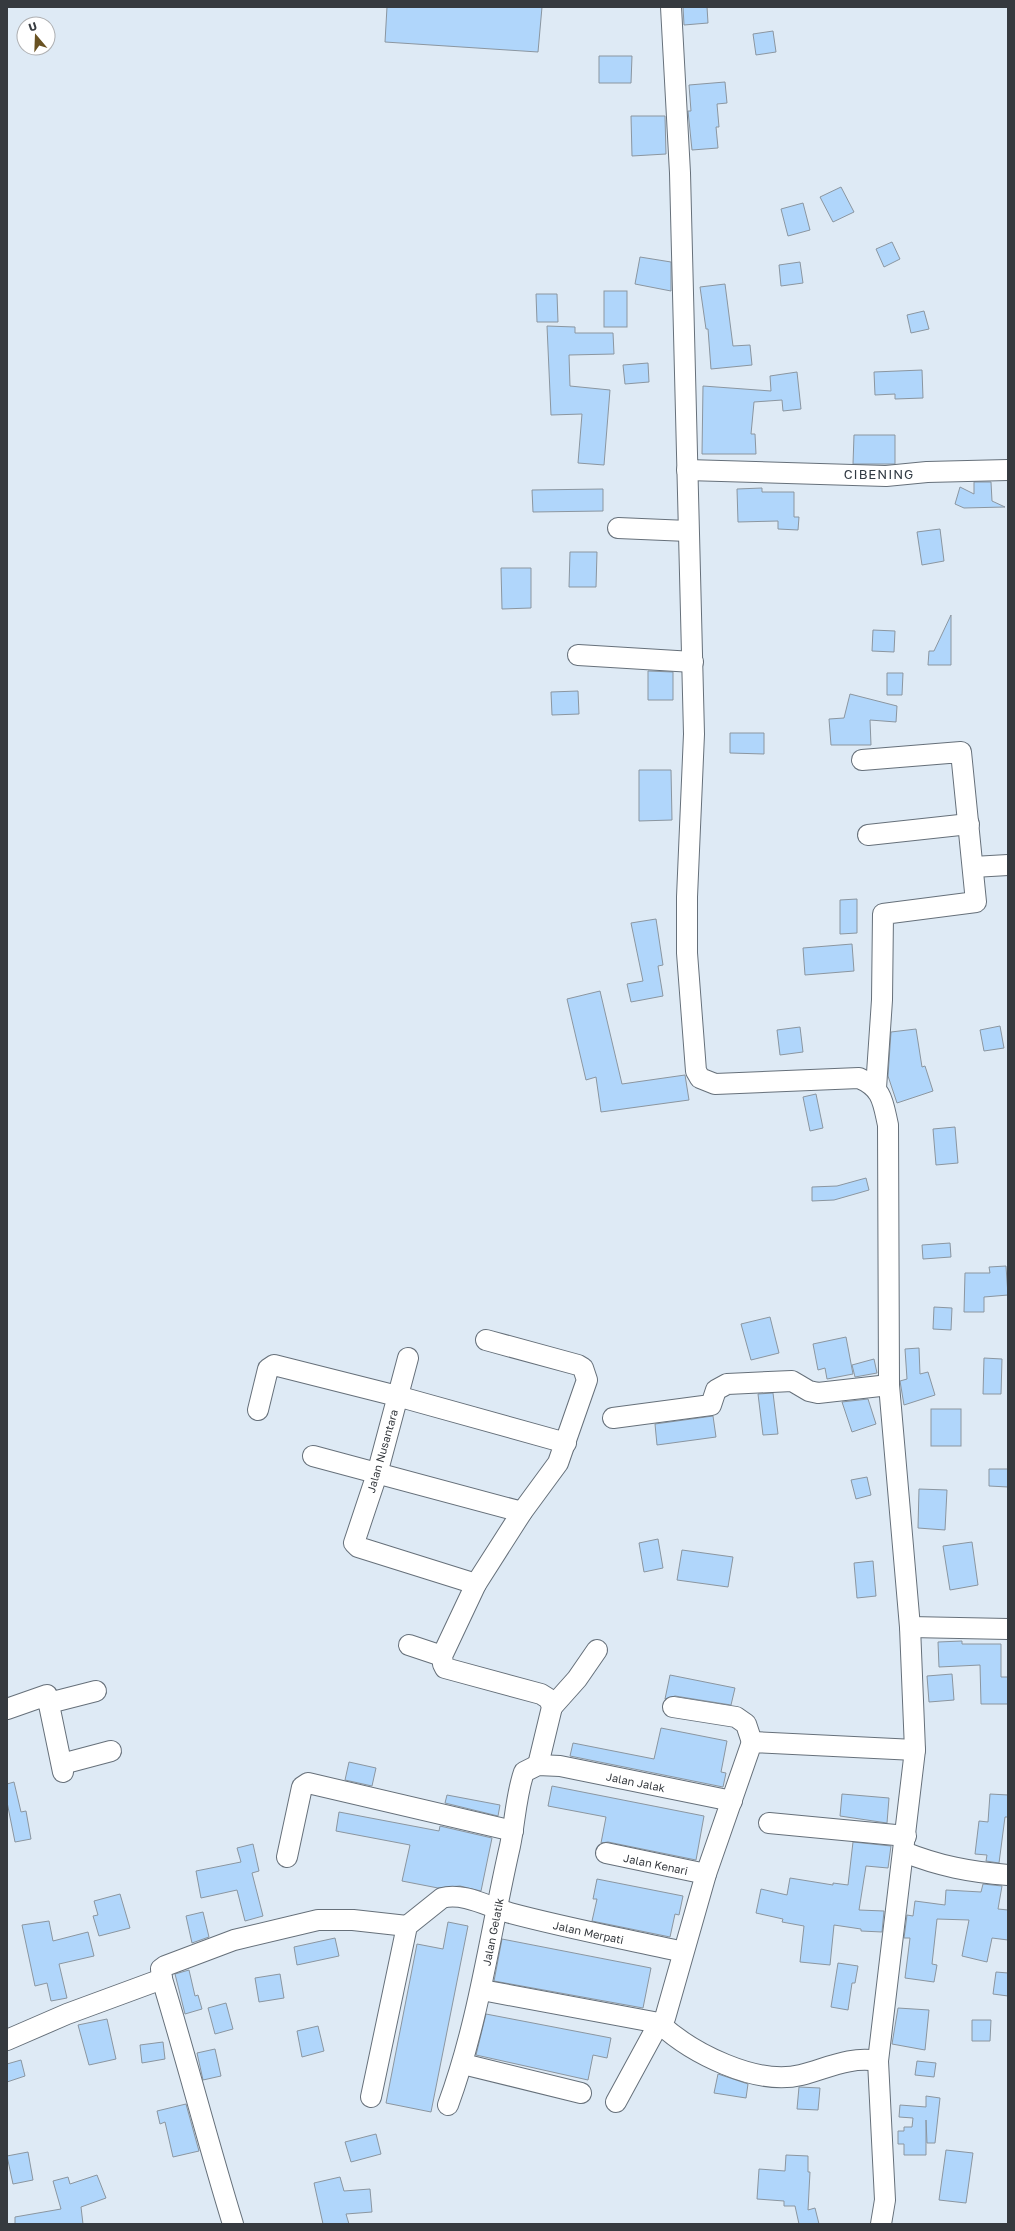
<svg xmlns="http://www.w3.org/2000/svg" width="1015" height="2231" font-family="'Golos Text',sans-serif">
	<rect width="100%" height="100%" fill="#deeaf5"/>
	<g fill="#b0d6fb" stroke="#8b96a0">
		<path d="M387,7H542L538,52L385,42Z"/>
		<path d="M683,7H707L708,23L684,25Z"/>
		<path d="M773,31L776,52L756,55L753,34Z"/>
		<path d="M599,56H632L631,83H599Z"/>
		<path d="M725,82L727,103L717,104L719,127H716L718,148L692,150L688,111H691L689,85Z"/>
		<path d="M631,116H665L666,154L632,156Z"/>
		<path d="M841,187L854,212L833,222L820,197Z"/>
		<path d="M803,203L810,230L788,236L781,209Z"/>
		<path d="M892,242L900,259L884,267L876,249Z"/>
		<path d="M640,257L671,262V291L635,284Z"/>
		<path d="M800,262L803,283L781,286L779,265Z"/>
		<path d="M725,284L733,346L750,345L752,365L711,369L708,329H706L700,287Z"/>
		<rect x="604" y="291" width="23" height="36"/>
		<path d="M536,294H557L558,322H537Z"/>
		<path d="M924,311L929,329L911,333L907,315Z"/>
		<path d="M547,326L575,327V333H613L614,354L569,355L570,386L610,390L604,465L578,463L582,414L551,415Z"/>
		<path d="M648,363L649,382L625,384L623,365Z"/>
		<path d="M922,370L923,398L895,399V394L875,395L874,372Z"/>
		<path d="M797,372L801,409L783,411L782,400L754,402L751,434H755L756,454H702L703,386L771,391L770,376Z"/>
		<path d="M854,435H895V464H853Z"/>
		<path d="M974,482H991L992,501L1005,507L964,508L955,504L960,487L974,494Z"/>
		<path d="M762,488V492H794V517H799L798,530L778,529V521L738,522L737,489Z"/>
		<path d="M603,489V511L533,512L532,490Z"/>
		<path d="M940,529L944,561L922,565L917,532Z"/>
		<path d="M570,552H597L596,587H569Z"/>
		<path d="M501,568H531V608L502,609Z"/>
		<path d="M951,615V665H928L929,651H934Z"/>
		<path d="M873,630L895,631L894,652L872,651Z"/>
		<path d="M648,671L673,672V700H648Z"/>
		<path d="M887,673H903L902,695H887Z"/>
		<path d="M578,691L579,714L552,715L551,692Z"/>
		<path d="M850,694L897,706L896,722L870,720L871,745H831L829,719L844,718Z"/>
		<path d="M730,733H764V754L730,753Z"/>
		<path d="M639,770H671L672,820L639,821Z"/>
		<path d="M857,899V933L840,934V900Z"/>
		<path d="M656,919L663,965L658,966L663,996L631,1002L627,984L643,981L631,923Z"/>
		<path d="M852,944L854,971L805,975L803,948Z"/>
		<path d="M600,991L622,1084L685,1075L689,1100L601,1112L596,1077L586,1080L567,999Z"/>
		<path d="M1000,1026L1004,1048L984,1051L980,1030Z"/>
		<path d="M800,1027L803,1052L780,1055L777,1030Z"/>
		<path d="M916,1029L922,1067L925,1066L933,1091L897,1103L888,1076L891,1032Z"/>
		<path d="M816,1094L823,1128L810,1131L803,1097Z"/>
		<path d="M955,1127L958,1163L936,1165L933,1129Z"/>
		<path d="M866,1178L869,1190L834,1200L812,1201V1187L837,1186Z"/>
		<path d="M950,1243L951,1257L923,1259L922,1245Z"/>
		<path d="M1006,1266L1008,1295L984,1297V1312H964L965,1273H990L989,1267Z"/>
		<path d="M934,1307L952,1308L951,1330L933,1329Z"/>
		<path d="M770,1317L779,1353L751,1360L741,1324Z"/>
		<path d="M846,1337L853,1374L827,1379L825,1368L818,1370L813,1344Z"/>
		<path d="M919,1348L920,1374L928,1372L935,1395L904,1405L900,1381L907,1379L905,1349Z"/>
		<path d="M984,1358L1002,1359L1001,1394H983Z"/>
		<path d="M874,1359L877,1373L855,1377L852,1365Z"/>
		<path d="M773,1393L778,1434L763,1435L758,1394Z"/>
		<path d="M868,1399L876,1424L852,1432L842,1402Z"/>
		<rect x="931" y="1409" width="30" height="37"/>
		<path d="M713,1416L716,1437L657,1445L655,1424Z"/>
		<path d="M989,1469H1008V1487L989,1486Z"/>
		<path d="M867,1477L871,1495L856,1499L851,1480Z"/>
		<path d="M919,1489L947,1490L945,1530L918,1528Z"/>
		<path d="M658,1539L663,1568L644,1572L639,1543Z"/>
		<path d="M972,1542L978,1585L950,1590L943,1546Z"/>
		<path d="M682,1550L733,1557L728,1587L677,1580Z"/>
		<path d="M873,1561L876,1596L857,1598L854,1563Z"/>
		<path d="M962,1641V1644H1001V1677H1008V1704H981L980,1665L939,1667L938,1642Z"/>
		<path d="M952,1674L954,1700L929,1702L927,1676Z"/>
		<path d="M670,1675L735,1688L731,1705L675,1696L665,1699Z"/>
		<path d="M661,1728L727,1741L721,1772L726,1773L723,1787L570,1756L573,1743L654,1759Z"/>
		<path d="M349,1762L376,1768L372,1786L345,1780Z"/>
		<path d="M14,1782L21,1812L26,1811L31,1839L15,1842L7,1802V1784Z"/>
		<path d="M552,1786L704,1816L696,1860L608,1842L601,1843L606,1817L548,1806Z"/>
		<path d="M842,1794L889,1798L887,1823L840,1816Z"/>
		<path d="M990,1794L1008,1795V1817H1005L999,1863L986,1861L987,1855L975,1854L979,1821L988,1822Z"/>
		<path d="M447,1795L500,1805L498,1816L445,1803Z"/>
		<path d="M339,1812L439,1831L440,1826L492,1838L481,1891L460,1886L438,1888L402,1881L410,1845L336,1831Z"/>
		<path d="M853,1842L891,1846L888,1868L866,1866L859,1910L884,1911L882,1932L861,1931V1929L834,1925L830,1965L800,1962L804,1926L782,1922L783,1919L756,1913L761,1889L787,1895L790,1878L833,1885V1883L848,1885Z"/>
		<path d="M253,1844L259,1871L252,1873L263,1916L245,1921L237,1890L201,1898L196,1871L241,1862L237,1848Z"/>
		<path d="M597,1879L683,1896L679,1915L675,1914L670,1937L592,1921L597,1899H593Z"/>
		<path d="M983,1884L1002,1886L998,1909L1008,1910V1940L992,1938L987,1962L962,1956L969,1920L937,1919L932,1964L937,1965L934,1982L905,1978L910,1938H904L907,1915L913,1916L915,1901L945,1905L946,1890L981,1892Z"/>
		<path d="M120,1894L130,1928L99,1936L93,1916L98,1915L94,1901Z"/>
		<path d="M203,1912L209,1937L192,1943L186,1916Z"/>
		<path d="M49,1921L53,1941L88,1932L94,1956L59,1964L67,1998L51,2001L47,1983L35,1986L22,1925Z"/>
		<path d="M448,1922L468,1926L431,2112L386,2103L417,1944L443,1949Z"/>
		<path d="M335,1938L339,1956L297,1965L294,1947Z"/>
		<path d="M502,1939L651,1968L643,2008L494,1981Z"/>
		<path d="M838,1963L858,1966L855,1983H852L848,2010L831,2007Z"/>
		<path d="M189,1970L195,1996L198,1995L202,2009L185,2014L175,1974Z"/>
		<path d="M996,1972L1008,1973V1996L993,1994Z"/>
		<path d="M280,1974L284,1998L259,2002L255,1978Z"/>
		<path d="M226,2003L233,2029L215,2034L208,2008Z"/>
		<path d="M898,2008L929,2010L925,2050L892,2044Z"/>
		<path d="M486,2014L611,2038L607,2058L593,2055L588,2080L476,2055Z"/>
		<path d="M107,2019L116,2059L89,2065L78,2025Z"/>
		<path d="M972,2020H991L990,2041H972Z"/>
		<path d="M318,2026L324,2051L302,2057L297,2031Z"/>
		<path d="M163,2042L165,2059L142,2063L140,2045Z"/>
		<path d="M215,2049L221,2076L203,2080L197,2053Z"/>
		<path d="M21,2060L25,2076L7,2082V2064Z"/>
		<path d="M917,2061L936,2063L934,2077L915,2075Z"/>
		<path d="M718,2074L748,2084L746,2098L714,2093Z"/>
		<path d="M799,2087L820,2088L818,2110L797,2109Z"/>
		<path d="M926,2096L940,2098L935,2143H927L926,2120V2155H904V2144H898V2131H904V2127H912L913,2118L899,2117L900,2105L926,2107Z"/>
		<path d="M186,2104L199,2151L173,2157L165,2122L160,2124L157,2111Z"/>
		<path d="M376,2134L381,2154L351,2162L345,2142Z"/>
		<path d="M946,2150L973,2153L966,2203L939,2200Z"/>
		<path d="M28,2152L33,2180L13,2184L7,2156Z"/>
		<path d="M786,2155L808,2156V2172H810L808,2210L815,2208L819,2224H799L795,2206H784V2201L757,2199L759,2169L785,2171Z"/>
		<path d="M97,2175L106,2198L81,2207L83,2224H15V2217L61,2209L53,2181L68,2177L70,2184Z"/>
		<path d="M340,2177L344,2191L370,2189L372,2212L346,2214L349,2224H323L314,2183Z"/>
	</g>
	<g fill="none" stroke-linecap="round" stroke-linejoin="round">
		<g stroke="#66707a" stroke-width="22">
			<g id="minor">
				<path d="M671,7L680,173L694,734L687,897V953L696,1071L700,1078L715,1084L859,1078C883,1088 883,1103 888,1125L889,1385L910,1627L915,1750L878,2061L885,2200L881,2224"/>
				<path d="M687,470L886,476L927,472L1008,470"/>
				<path d="M618,528L688,531"/>
				<path d="M578,655L693,662"/>
				<path d="M862,760L961,752L976,902L883,914L882,1000L876,1088"/>
				<path d="M868,835L969,824"/>
				<path d="M973,867L1008,865"/>
				<path d="M408,1358L377,1474L354,1543L358,1547L476,1584L522,1512L558,1463L587,1380L583,1368L578,1365L486,1340"/>
				<path d="M258,1410L268,1369L274,1365L397,1396L566,1443"/>
				<path d="M613,1418L711,1405L716,1390L727,1384L792,1381L809,1391L818,1393L889,1385"/>
				<path d="M313,1456L522,1512"/>
				<path d="M476,1584L442,1656L443,1664L445,1668L541,1694L549,1699L552,1707L538,1765"/>
				<path d="M910,1627L1008,1629"/>
				<path d="M409,1645L442,1656"/>
				<path d="M49,1703L96,1691"/>
				<path d="M552,1707L577,1679L597,1650"/>
				<path d="M673,1707L736,1717L746,1724L752,1742"/>
				<path d="M7,1709L47,1695L63,1772"/>
				<path d="M62,1764L111,1751"/>
				<path d="M769,1823L906,1836"/>
				<path d="M904,1852C939,1866 970,1872 1008,1875"/>
				<path id="s1" d="M606,1853L706,1874"/>
				<path d="M287,1857L302,1787L308,1783L513,1831"/>
				<path d="M162,1979C187,2061 208,2143 233,2224"/>
				<path d="M482,1990L659,2023L665,2018L706,1874L752,1742L915,1750"/>
				<path d="M7,2040L67,2014L162,1979L161,1969L165,1966L234,1940L318,1920H353L407,1926"/>
				<path d="M463,2064L581,2093"/>
				<path id="s2" d="M371,2097L407,1926L442,1898C463,1892 489,1907 510,1913C566,1928 625,1939 683,1952"/>
				<path d="M616,2102L659,2023C691,2053 756,2086 801,2075C828,2068 850,2056 878,2061"/>
				<path id="s3" d="M448,2105C479,2021 490,1933 510,1846C515,1822 516,1795 524,1772L538,1765L560,1766L732,1801"/>
			</g>
		</g>
		<use href="#minor" stroke="#fff" stroke-width="20"/>
	</g>
	<g text-anchor="middle" dominant-baseline="central" stroke-width="3" stroke-linejoin="round" paint-order="stroke">
		<g font-size="11" fill="#363a3f" stroke="#fff">
			<text transform="translate(382 1451) rotate(-74)">Jalan Nusantara</text>
			<text stroke="none"><textPath href="#s3" startOffset="457">Jalan Jalak</textPath></text>
			<text stroke="none"><textPath href="#s1" startOffset="51">Jalan Kenari</textPath></text>
			<text stroke="none"><textPath href="#s2" startOffset="371">Jalan Merpati</textPath></text>
			<text stroke="none"><textPath href="#s3" startOffset="179">Jalan Gelatik</textPath></text>
		</g>
		<g font-size="13" letter-spacing="1" fill="#313a43" stroke="#fff">
			<text x="879" y="474">CIBENING</text>
		</g>
	</g>
	<rect width="1015" height="2231" fill="none" stroke="#363a3f" stroke-width="16"/>
	<g transform="translate(36 36) rotate(341)"><circle r="19" fill="#ffffff" stroke="#afb0b2"/>
	<path d="M0-3L7 15L0 10L-7 15Z" fill="#695222"/>
	<text y="-6" font-size="11" font-weight="bold" text-anchor="middle" fill="#363a3f">U</text>
	</g>
</svg>
